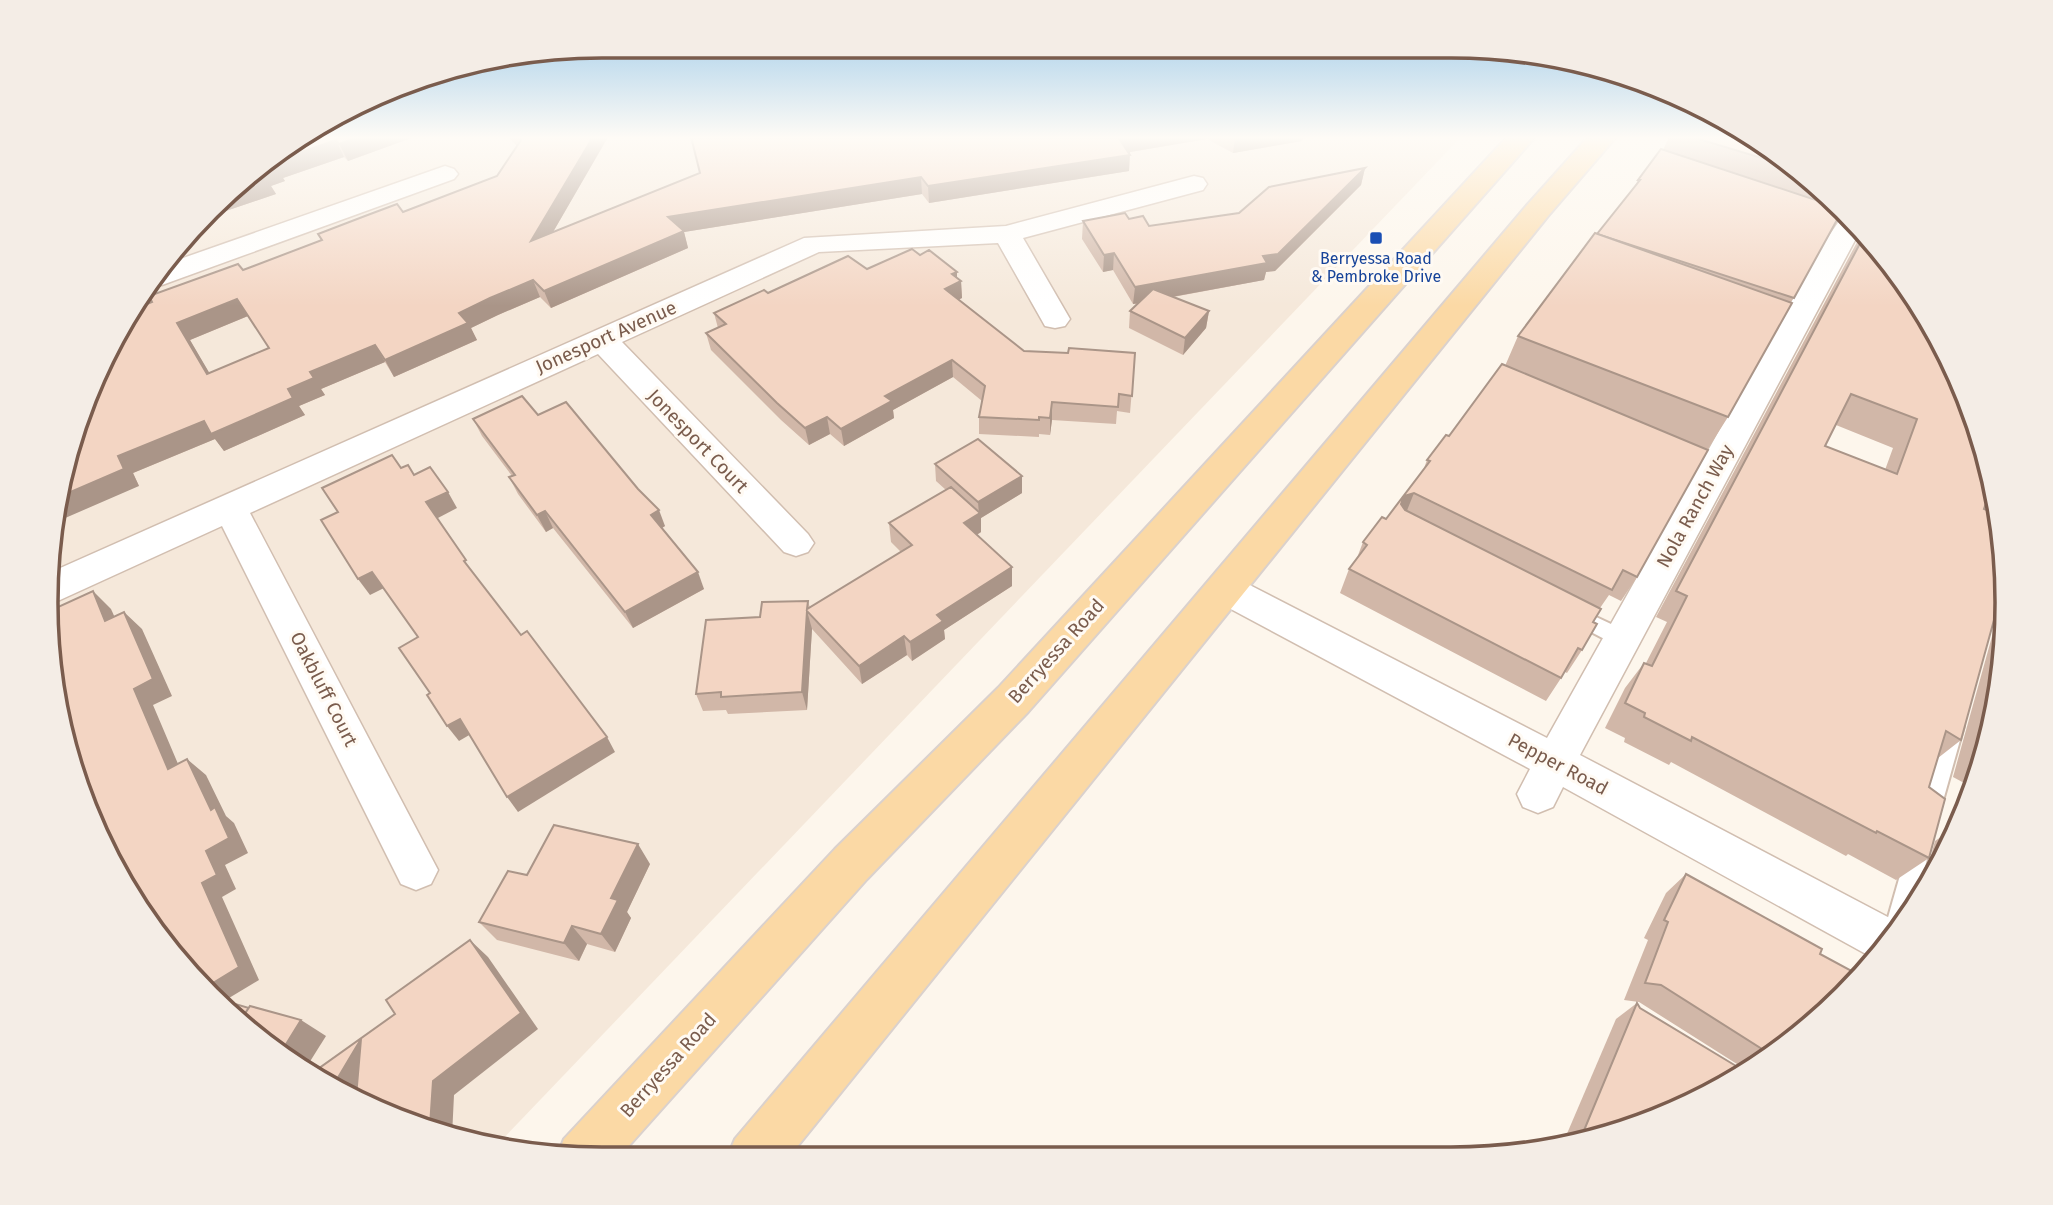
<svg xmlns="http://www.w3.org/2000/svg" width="2053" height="1205" font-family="'Fira Sans',sans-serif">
	<rect width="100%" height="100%" fill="#fdf6ec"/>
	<path fill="#f5e8da" d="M307,137H1461L497,1145L423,1130L293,1066L161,942L75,782L46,603L65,458L140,293L264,160Z"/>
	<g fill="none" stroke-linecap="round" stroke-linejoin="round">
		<g stroke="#d1beb0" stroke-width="4">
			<g id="service">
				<path d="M1575,607L1630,633L1633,639L1630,645L1623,647L1616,645L1568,620L1565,615L1568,610Z"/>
				<path d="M1954,717L1961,720L1964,726L1939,815L1936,822L1928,825L1920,822L1917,815L1944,726L1947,720Z"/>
				<path d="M1920,834L1928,837L1931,844L1913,913L1888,944L1883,935L1909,844L1912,837Z"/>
			</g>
		</g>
		<g stroke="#d1beb0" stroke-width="3">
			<g id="minor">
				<path d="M445,166L454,169L458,174L454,179L162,285L146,286L166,264Z"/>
				<path d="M1194,176L1203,178L1207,184L1203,190L1023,238L1070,319L1065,326L1055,328L1045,326L998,243L819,252L622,342L808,534L814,543L808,552L796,556L784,552L598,354L250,513L438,870L431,884L416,890L401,884L222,526L60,600L46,604L49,573L804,238L1006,226Z"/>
				<path d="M1848,213L1861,229L1580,755L1903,925L1875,959L1563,787L1553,807L1538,813L1523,807L1517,794L1530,769L1212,599L1207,589L1212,579L1225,575L1238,579L1547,738L1826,240L1844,214Z"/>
			</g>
		</g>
		<g stroke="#dad1cd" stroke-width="4">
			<g id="primary">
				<path d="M1507,137H1535L1028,712L867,879L618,1158L557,1157L564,1139L835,849L998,688Z"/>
				<path d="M1588,137H1616L1548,216L788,1158H727L735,1139L1528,204Z"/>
			</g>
		</g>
		<use href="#service" fill="#fff" fill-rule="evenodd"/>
		<use href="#minor" fill="#fff" fill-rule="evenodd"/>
		<use href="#primary" fill="#fbd9a5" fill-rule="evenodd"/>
	</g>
	<g fill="#d1b7a8" fill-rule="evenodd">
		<path d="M307,137H414L348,161L344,157L283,178L285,181L271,186L276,194L211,216Z"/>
		<path d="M508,137H608L553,232L700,173L691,137H1303L1302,141L1233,153L1207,139L1130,152L1129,171L929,203L922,194L684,232L688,248L551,308L540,297L498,315L471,328L477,340L394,377L385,362L321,389L325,395L299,406L305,415L224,451L215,439L133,473L139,486L65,458L243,270L321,240L318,234L403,212L497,176L517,146ZM248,316L269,348L209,373L190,340Z"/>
		<path d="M1669,137H1756L1844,209L1791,302L1728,417L1707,450L1637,577L1621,601L1609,595L1600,608L1582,650L1567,673L1565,672L1546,701L1340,593L1349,569L1357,558L1363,542L1386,519L1423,471L1427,460L1449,436L1505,366L1518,336L1634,188L1638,180L1663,150Z"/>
		<path d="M1365,168L1361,185L1275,271L1266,272L1264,280L1173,297L1209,311L1206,328L1183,355L1129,328L1130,311L1138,304H1133L1113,270L1103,272L1082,239L1083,221L1129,219L1149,226L1239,213Z"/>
		<path d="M1863,231L1913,293L1965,389L1995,488L1992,487L1984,509L1961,740L1938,758L1929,787V858L1896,880L1848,854L1846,856L1671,762L1669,765L1624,742L1625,738L1605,728L1625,688L1644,663H1646L1667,622L1656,617ZM1836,425L1893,448L1885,470L1825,446Z"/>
		<path d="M920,255L961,281L962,298L959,299L1024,351L1068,353H1135L1130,413L1117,411L1116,424L1052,420L1050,435L1039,434V437L979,434V417L982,401L953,377L893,410L894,418L844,446L830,434L809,445L781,420L711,350L706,333L718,328L714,313L768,293L867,269Z"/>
		<path d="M538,415L665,526L662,528L704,589L633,628L553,528L546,532L518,494L509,477L512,476L482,436L473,419Z"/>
		<path d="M935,464L1022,493L981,518V532L977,535L1012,586L944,630L945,639L912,661L907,655L862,684L812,629L807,710L728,714L726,710L703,711L696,694L760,617L808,601L810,608L901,552L891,542L889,523L946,490L936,481Z"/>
		<path d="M2006,586L2007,602L1997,711L1965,815L1923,894L1921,893L1935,841L1954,828L1966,784L1953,777Z"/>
		<path d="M650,864L627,912L631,918L615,952L587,944L579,961L497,940L479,922L527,875Z"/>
		<path d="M1686,874L1820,954L1844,997L1748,1071L1639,1002L1624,1000L1648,940L1644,938L1666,893Z"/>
		<path d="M1637,1003L1640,1008L1629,1130L1563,1143L1616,1019Z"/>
	</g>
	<g fill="#aa9588">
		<path d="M359,137H414L348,161L339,144Z"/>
		<path d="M593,137H608L538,258L531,241Z"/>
		<path d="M1129,137H1207V139L1130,152L1129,171L929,203L928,186Z"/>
		<path d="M1235,137H1303L1302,141L1233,153Z"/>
		<path d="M336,140L344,157L283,178L285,181L271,186L276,194L211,216L239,187L260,169L273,162Z"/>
		<path d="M1365,168L1361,185L1275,271L1266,272L1264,280L1133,304L1135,287L1263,256Z"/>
		<path d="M921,177L922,194L684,232L688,248L551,308L544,291L668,217Z"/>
		<path d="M1114,253L1113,270L1103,272L1104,255Z"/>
		<path d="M957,272V282L961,281L962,298L946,306L945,289L952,274Z"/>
		<path d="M533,280L540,297L498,315L471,328L477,340L394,377L385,360L459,313L490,298Z"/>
		<path d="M237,299L248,316L190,340L220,391L207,374L177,323Z"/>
		<path d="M1209,311L1206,328L1183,355L1185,338Z"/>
		<path d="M375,345L385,362L321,389L325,395L299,406L305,415L224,451L215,439L133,473L139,486L56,522L59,497L118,456L204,421L288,389L310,372Z"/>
		<path d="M952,360L953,377L893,410L894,418L844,446L841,429L885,396Z"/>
		<path d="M1052,402V420L1050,435V418Z"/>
		<path d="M827,417L830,434L809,445L805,428Z"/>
		<path d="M1022,476V493L981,518V532L965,542L964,523L979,514L978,502Z"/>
		<path d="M448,492L457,508L436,519L426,502Z"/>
		<path d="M1414,493L1404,518L1395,521L1404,496Z"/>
		<path d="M659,510L665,526L657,531L651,515Z"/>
		<path d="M545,511L553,528L546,532L537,515Z"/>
		<path d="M1012,567V586L944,630L945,639L912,661L910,642L937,615Z"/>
		<path d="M372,572L384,588L370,595L358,579Z"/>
		<path d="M698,572L704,589L633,628L625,612Z"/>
		<path d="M93,591L111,609L124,638L105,621Z"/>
		<path d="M807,611L812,629L807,710L802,692Z"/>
		<path d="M124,612L142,629L172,696L153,705L187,785L168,769L134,689Z"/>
		<path d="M904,636L907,655L862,684L859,666Z"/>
		<path d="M460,719L471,734L459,741L447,726Z"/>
		<path d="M607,737L615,752L518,812L507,797Z"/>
		<path d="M187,759L206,775L226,816L234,823L248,853L225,865L236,889L222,897L259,980L224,1001L208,986L202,883L211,810Z"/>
		<path d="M638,844L650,864L627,912L631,918L615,952L601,934L611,898Z"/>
		<path d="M572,926L587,944L579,961L564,943Z"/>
		<path d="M470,940L488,957L538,1029L454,1095L452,1136L421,1129Z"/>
		<path d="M301,1020L326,1036L304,1071L293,1066L280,1054Z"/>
		<path d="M361,1039L359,1098L333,1086Z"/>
	</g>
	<g fill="#f3d5c3" stroke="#aa9588" stroke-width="2" fill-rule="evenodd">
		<path d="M307,137H359L339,144L336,140L273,162L275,164L260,169L266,177L239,187L264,160Z"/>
		<path d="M519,137H593L531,241L700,173L691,137L1131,138L1120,140L1130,155L928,186L921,177L668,217L684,231L544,291L533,280L490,298L459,313L468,323L385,360L375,345L310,372L314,378L288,389L293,398L211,434L204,421L118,456L124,469L59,497L65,458L132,310L152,302L149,296L238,264L243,270L322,240L318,234L365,216L397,204L403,212L497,176L521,140ZM237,299L269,348L207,374L177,323Z"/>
		<path d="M1692,137H1756L1795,168Z"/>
		<path d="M1661,149L1843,209L1794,298L1597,234L1640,180H1638Z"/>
		<path d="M1365,168L1278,254L1263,256L1267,263L1135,287L1114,253L1104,255L1083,221L1125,213L1129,219L1143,216L1149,226L1239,213L1269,187Z"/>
		<path d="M1595,233L1792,303L1728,417L1518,336Z"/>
		<path d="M1865,234L1913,293L1965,389L1993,483L1984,509L1999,515L2005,580L1961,740L1946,731L1929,787L1945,799L1929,858L1877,831L1876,833L1692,737L1691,741L1644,717L1645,713L1625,703L1644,663L1652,666L1687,596L1676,591ZM1851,394L1917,419L1897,474L1825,446Z"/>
		<path d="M912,249L920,255L929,250L957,272L952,274L961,281L945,289L1024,351L1068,353L1069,348L1135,353L1132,396L1119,394L1118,407L1052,402L1050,418L1039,417V420L979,417L985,386L952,360L885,396L892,401L841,429L827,417L805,428L777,403L706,333L726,324L714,313L764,290L768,293L848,256L867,269Z"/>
		<path d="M1153,289L1209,311L1185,338L1130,311Z"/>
		<path d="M1502,364L1708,450L1637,577L1623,570L1612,590L1414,493L1404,496L1401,504L1405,510L1601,609L1593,622L1597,624L1582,650L1578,648L1561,678L1349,569L1367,545L1363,542L1382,517L1386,519L1430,461L1427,460L1446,435L1449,436Z"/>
		<path d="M522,396L538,415L566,402L638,489L659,510L651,515L698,572L625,612L545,511L537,515L509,477L515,475L473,419Z"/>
		<path d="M978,439L1022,476L978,502L935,464Z"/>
		<path d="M392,455L401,468L408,465L414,475L430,467L448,492L426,502L466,560L464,561L521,635L527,631L607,737L507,797L460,719L447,726L427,695L430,693L399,648L418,637L372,572L358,579L321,520L338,512L322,488Z"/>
		<path d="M951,487L980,513L964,523L1012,567L937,615L943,621L910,642L904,636L859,666L807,611L802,692L721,697V692L696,694L706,620L760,617L762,602L808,601L807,609L912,545L889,523Z"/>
		<path d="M93,591L105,621L124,612L153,679L134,689L168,769L187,759L211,810L215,807L229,838L206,851L217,875L202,883L239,967L208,986L161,942L75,782L47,612Z"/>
		<path d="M554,825L638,844L611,898L618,900L601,934L572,926L564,943L479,922L508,871L527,875Z"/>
		<path d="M1686,874L1822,949L1820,954L1861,976L1844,997L1770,1054L1661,985L1645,983L1668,922L1664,920Z"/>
		<path d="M470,940L521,1013L433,1081L430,1126L421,1129L356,1097L361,1039L333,1086L311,1074L395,1014L386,1000Z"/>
		<path d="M225,1001L249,1008L246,1013L240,1016Z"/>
		<path d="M1637,1003L1640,1008L1746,1072L1729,1085L1629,1130L1580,1140Z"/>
		<path d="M250,1006L301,1020L280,1054L242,1018Z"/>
	</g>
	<linearGradient id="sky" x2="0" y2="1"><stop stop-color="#97c7e8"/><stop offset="0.45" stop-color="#fefbf6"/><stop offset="1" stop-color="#fefbf6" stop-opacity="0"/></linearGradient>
	<rect width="2053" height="306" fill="url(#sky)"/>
	<rect fill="#1a4fb4" stroke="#fffaf3" stroke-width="2.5" x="1369" y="231" width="14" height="14" rx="3.5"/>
	<g text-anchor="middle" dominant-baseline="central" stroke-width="6" stroke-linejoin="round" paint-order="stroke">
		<g font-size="16" fill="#164399" stroke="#fffaf3">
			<text x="1376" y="258">Berryessa Road<tspan x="1376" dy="18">&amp; Pembroke Drive</tspan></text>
		</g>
		<g font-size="19" fill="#7a5c4d" stroke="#fffaf3">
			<text transform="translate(606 337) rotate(-24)">Jonesport Avenue</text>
			<text transform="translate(698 441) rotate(46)">Jonesport Court</text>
			<text transform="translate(1695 506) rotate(-61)">Nola Ranch Way</text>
			<text transform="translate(1056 651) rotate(-48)">Berryessa Road</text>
			<text transform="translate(324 689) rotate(63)">Oakbluff Court</text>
			<text transform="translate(1558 764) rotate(28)">Pepper Road</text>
			<text transform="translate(668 1065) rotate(-48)">Berryessa Road</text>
		</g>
	</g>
	<path d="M0 0H2053V1205H0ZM602 58H1451A544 544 0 0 1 1995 602V603A544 544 0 0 1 1451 1147H602A544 544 0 0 1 58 603V602A544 544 0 0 1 602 58Z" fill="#f4ede6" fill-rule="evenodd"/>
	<path fill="none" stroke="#7a5c4d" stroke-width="3.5" d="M602 58H1451A544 544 0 0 1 1995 602V603A544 544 0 0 1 1451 1147H602A544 544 0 0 1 58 603V602A544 544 0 0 1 602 58Z"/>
</svg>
